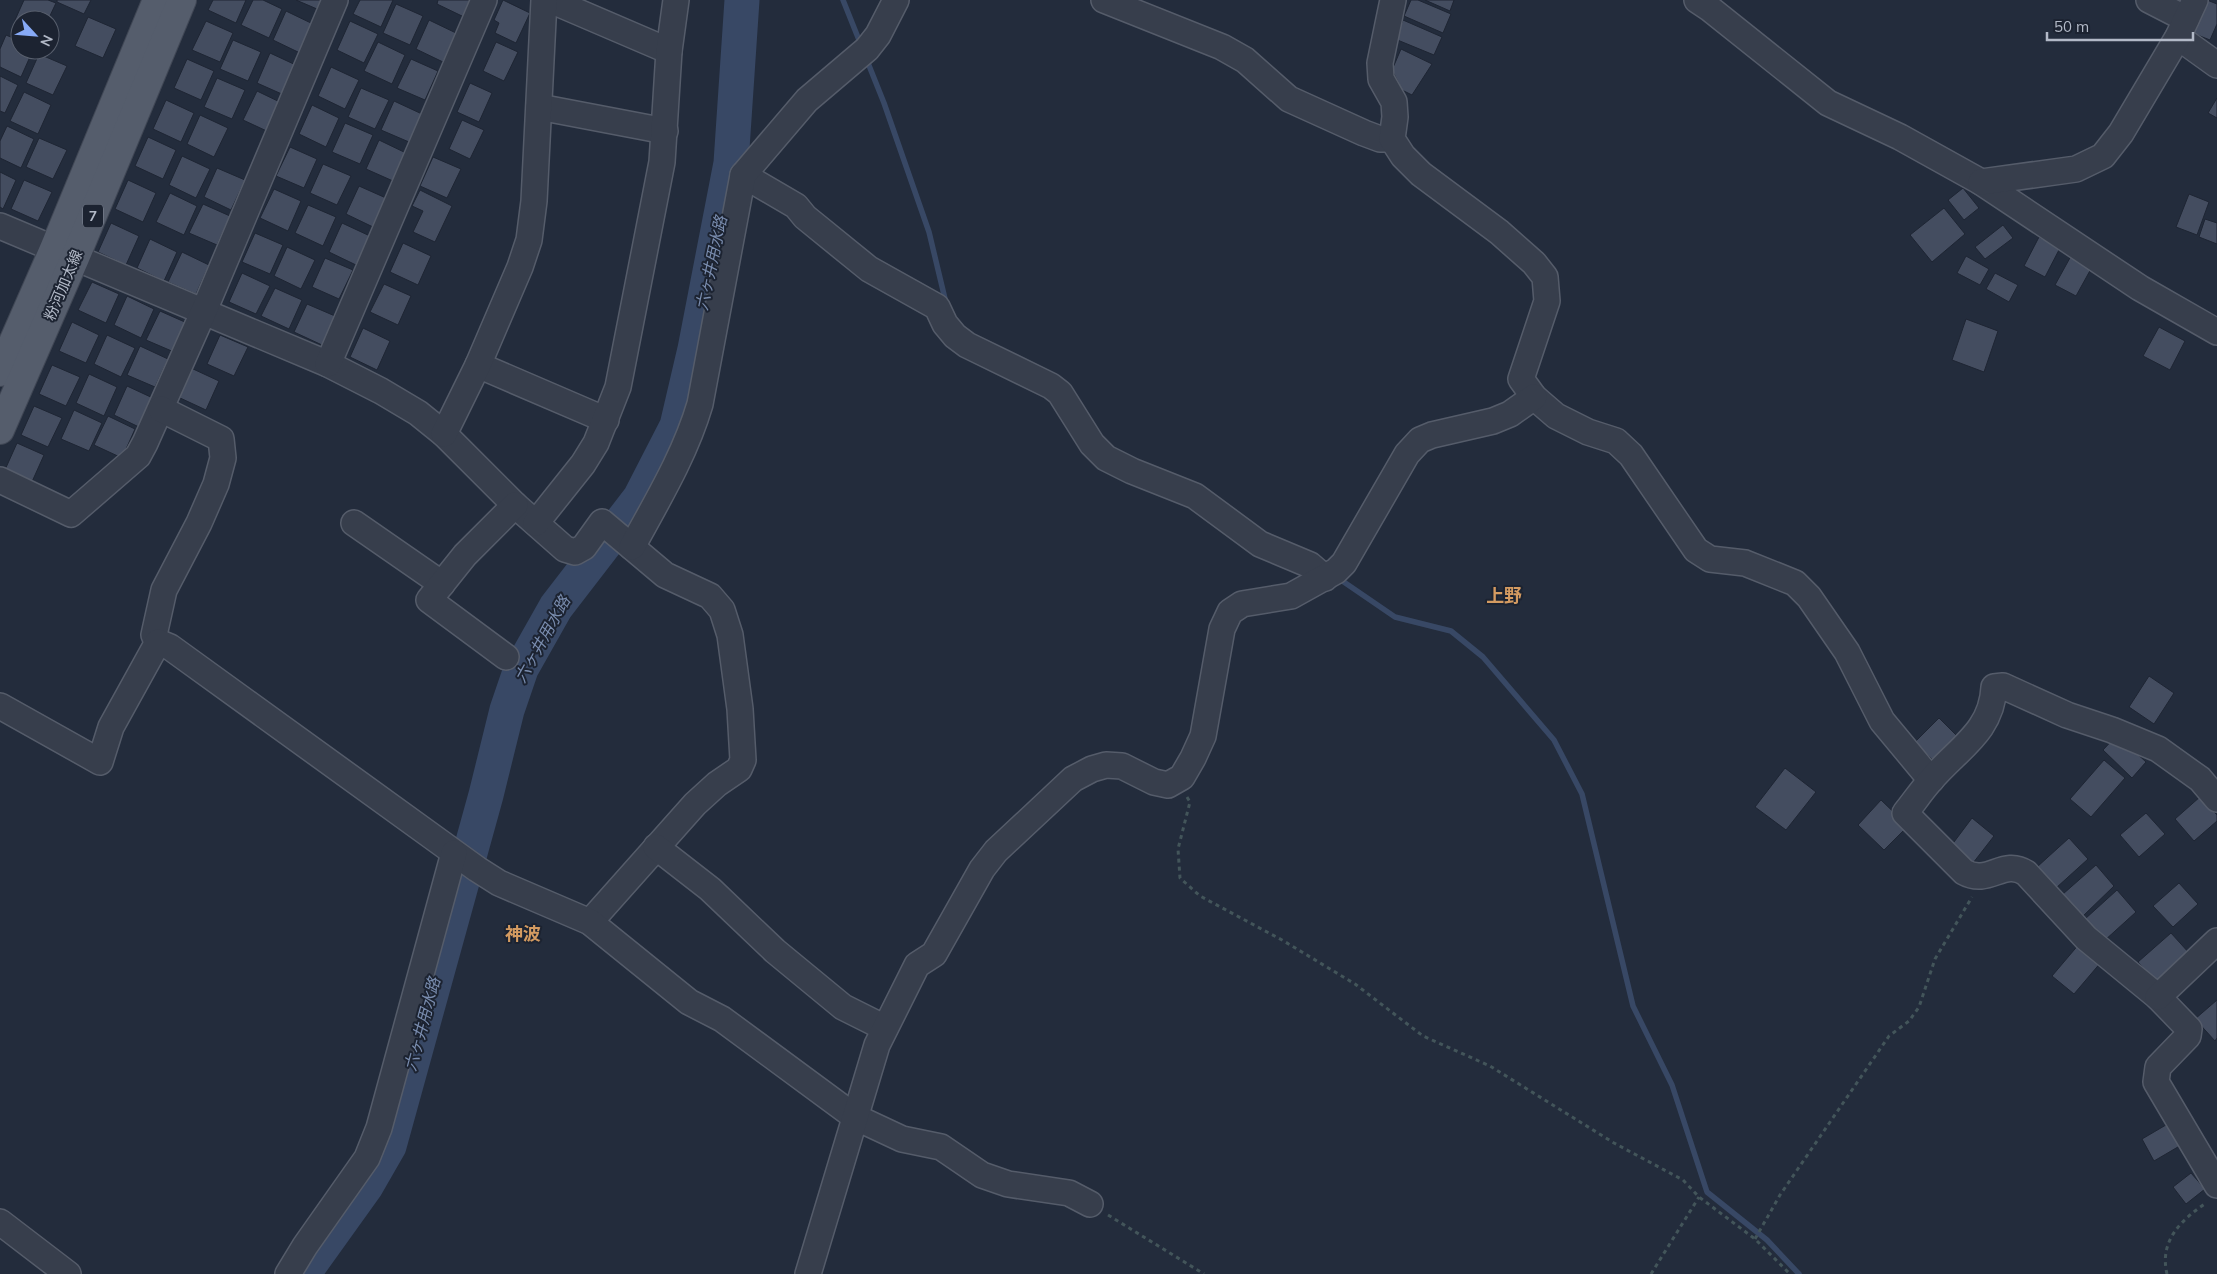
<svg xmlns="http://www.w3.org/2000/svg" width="2217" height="1274" font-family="Mulish,'Noto Sans JP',sans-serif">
	<rect width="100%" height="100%" fill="#232c3c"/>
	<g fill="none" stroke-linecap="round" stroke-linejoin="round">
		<g stroke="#384865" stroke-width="5.5">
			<path d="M843,0L861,45"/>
			<path d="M866,58L884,103L929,232L946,303"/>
			<path d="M1338,578L1395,617L1451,631L1483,657L1554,740L1582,794L1633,1006L1672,1085L1707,1192L1767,1240L1799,1274"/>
		</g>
		<path stroke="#384865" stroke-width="35" d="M303,1274L366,1186L389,1146L486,795L507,710L521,669L556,607L640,498L677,426L695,349L731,163L742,0"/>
	</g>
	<g fill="#444d60" stroke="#1e2533">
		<path d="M24,0H48L56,3L48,20H20V22L15,20Z"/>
		<path d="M57,0H91L84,14L57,2Z"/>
		<path d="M213,0H246L236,23L208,10Z"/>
		<path d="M253,0H263L282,9L269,38L241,25Z"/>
		<path d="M296,0H321L317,9Z"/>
		<path d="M360,0H393L381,27L353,14Z"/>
		<path d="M438,0H472L464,17L437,4Z"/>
		<path d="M503,0L530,13L516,43L495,33L499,23L494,20Z"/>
		<path d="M1411,0H1418L1451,14L1443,33L1404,16Z"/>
		<path d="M1425,0H1454L1450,11Z"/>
		<path d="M2207,0L2217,4V24L2210,40L2190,32Z"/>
		<path d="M396,4L423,16L410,45L383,33Z"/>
		<path d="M286,11L313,24L300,53L273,40Z"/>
		<path d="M88,17L116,29L103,58L75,46Z"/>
		<path d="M429,20L456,33L443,62L416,49Z"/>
		<path d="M1403,20L1442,37L1434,55L1395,39Z"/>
		<path d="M206,21L233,33L220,62L192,50Z"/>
		<path d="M350,21L378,34L364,63L337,50Z"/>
		<path d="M6,35L20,41V50H33L21,77L0,67V49Z"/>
		<path d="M233,40L261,52L248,81L220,69Z"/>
		<path d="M378,42L405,55L392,84L364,71Z"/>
		<path d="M496,42L518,52L504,81L483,71Z"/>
		<path d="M1401,49L1432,64L1412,95L1402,90L1392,70Z"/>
		<path d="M270,53L298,66L284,95L257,83Z"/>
		<path d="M39,54L67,66L53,95L26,83Z"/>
		<path d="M187,59L214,71L201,100L174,88Z"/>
		<path d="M411,59L438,71L425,100L397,88Z"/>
		<path d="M331,67L359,80L345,109L318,96Z"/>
		<path d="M0,76L18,85L5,113L0,111Z"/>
		<path d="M217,78L245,90L232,119L204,107Z"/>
		<path d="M470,83L492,93L479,122L457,112Z"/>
		<path d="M361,88L389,100L375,129L348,117Z"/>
		<path d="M257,91L284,104L271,133L243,120Z"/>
		<path d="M24,92L51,105L38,134L10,121Z"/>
		<path d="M2217,98V118L2208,113Z"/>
		<path d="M166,100L194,113L181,142L153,129Z"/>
		<path d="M394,101L422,114L409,142L381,130Z"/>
		<path d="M312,105L339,118L326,147L299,134Z"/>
		<path d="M200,115L228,128L214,157L187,144Z"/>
		<path d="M462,120L484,130L470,159L449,149Z"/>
		<path d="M345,123L373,135L360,164L332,152Z"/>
		<path d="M7,126L34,139L21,168L0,158V141Z"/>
		<path d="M148,137L176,150L163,179L135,166Z"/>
		<path d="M39,138L67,150L53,179L26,167Z"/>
		<path d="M379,140L406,153L393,181L366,169Z"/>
		<path d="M290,147L317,159L304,188L276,176Z"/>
		<path d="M182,156L210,169L196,198L169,185Z"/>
		<path d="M433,157L461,169L447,198L420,186Z"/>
		<path d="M323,164L351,176L337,205L310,193Z"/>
		<path d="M217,168L245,180L231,210L204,197Z"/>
		<path d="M0,172L16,180L3,209L0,207Z"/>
		<path d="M24,180L52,192L38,221L11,209Z"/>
		<path d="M128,180L156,193L143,222L115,209Z"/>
		<path d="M359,186L386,198L373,227L346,214Z"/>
		<path d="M1963,188L1979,208L1964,220L1948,200Z"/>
		<path d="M274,189L301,201L288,231L260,218Z"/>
		<path d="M420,190L452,206L435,242L413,232L423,211L412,206Z"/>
		<path d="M170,193L197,206L184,235L156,222Z"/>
		<path d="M2189,194L2209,202L2197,235L2176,227Z"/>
		<path d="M203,204L230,216L217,245L189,233Z"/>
		<path d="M308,205L336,217L323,246L295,233Z"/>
		<path d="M1944,208L1965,234L1932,262L1910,235Z"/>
		<path d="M2205,219L2217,223V244L2199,237Z"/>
		<path d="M111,223L139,236L126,265L98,252Z"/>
		<path d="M342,223L370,236L356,265L329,252Z"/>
		<path d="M2003,225L2013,238L1985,259L1975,247Z"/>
		<path d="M255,233L283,245L270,274L242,262Z"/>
		<path d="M2039,237L2060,248L2045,277L2024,266Z"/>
		<path d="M150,239L177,252L164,281L137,268Z"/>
		<path d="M403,243L431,256L418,285L390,272Z"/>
		<path d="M287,247L315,260L301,289L274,276Z"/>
		<path d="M182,252L209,265L196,294L168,282Z"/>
		<path d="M1966,256L1989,269L1980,285L1957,273Z"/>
		<path d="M2071,256L2092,267L2076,296L2055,285Z"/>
		<path d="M325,258L353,270L339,299L312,287Z"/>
		<path d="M242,273L270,286L256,314L229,302Z"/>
		<path d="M1995,273L2018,285L2009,302L1986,289Z"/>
		<path d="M92,282L119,294L106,323L78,310Z"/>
		<path d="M384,284L411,296L398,325L370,312Z"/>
		<path d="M275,288L302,300L289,329L261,316Z"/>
		<path d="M127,296L154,309L141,338L114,325Z"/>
		<path d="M307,304L335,316L322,345L294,332Z"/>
		<path d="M160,311L187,323L174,352L146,340Z"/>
		<path d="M1966,319L1998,331L1984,372L1952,360Z"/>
		<path d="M72,322L99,335L86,363L59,351Z"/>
		<path d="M2159,327L2185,341L2170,370L2143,356Z"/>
		<path d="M363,328L390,341L377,370L350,357Z"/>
		<path d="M107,335L135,348L121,377L94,364Z"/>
		<path d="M220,335L248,347L234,376L207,364Z"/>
		<path d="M140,346L168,359L155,387L127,375Z"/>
		<path d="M52,365L80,377L66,406L39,394Z"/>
		<path d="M191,368L219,381L206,410L178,397Z"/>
		<path d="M89,374L117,387L104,416L76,403Z"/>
		<path d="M127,386L155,399L141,428L114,415Z"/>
		<path d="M34,406L62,418L48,447L21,435Z"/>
		<path d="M74,410L102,423L89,451L61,439Z"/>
		<path d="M108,416L135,429L122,458L94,445Z"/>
		<path d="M17,443L44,455L31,484L4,472Z"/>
		<path d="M2149,676L2174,693L2154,724L2129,707Z"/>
		<path d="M1939,718L1959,738L1935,762L1915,742Z"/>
		<path d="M2117,735L2146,762L2132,778L2103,750Z"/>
		<path d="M2104,760L2125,778L2091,817L2070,799Z"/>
		<path d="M1785,768L1816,792L1786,830L1755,807Z"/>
		<path d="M2201,796L2217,815V821L2194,841L2175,819Z"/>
		<path d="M1881,800L1908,826L1884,850L1858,825Z"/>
		<path d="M2146,813L2165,834L2139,857L2120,835Z"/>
		<path d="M1972,818L1994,836L1973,863L1951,846Z"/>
		<path d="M2069,838L2088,859L2056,888L2037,867Z"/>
		<path d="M2096,865L2114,886L2083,916L2063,894Z"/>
		<path d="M2179,883L2198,904L2173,927L2153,906Z"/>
		<path d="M2117,890L2136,912L2104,941L2085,919Z"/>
		<path d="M2171,933L2190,954L2157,984L2138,962Z"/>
		<path d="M2080,943L2102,961L2074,994L2052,976Z"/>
		<path d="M2217,1000V1038L2215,1041L2195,1019Z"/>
		<path d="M2171,1122L2183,1144L2154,1161L2142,1139Z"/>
		<path d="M2191,1173L2205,1189L2186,1204L2173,1187Z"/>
	</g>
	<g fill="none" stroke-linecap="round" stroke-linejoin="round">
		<g stroke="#555c6a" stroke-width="28">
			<g id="minor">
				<path d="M550,0L669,51"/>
				<path d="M1104,0L1222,47L1245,60L1289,99L1364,133L1380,139H1392"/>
				<path d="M1393,0L1380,63L1381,79L1394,102L1395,117L1392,139L1403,156L1421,174L1499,232L1534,263L1545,277L1547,301L1521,379L1534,397L1556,416L1588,432L1616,441L1631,455L1696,550L1710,559L1745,563L1795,583L1809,597L1847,652L1882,721L1931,780"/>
				<path d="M1697,0L1709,8L1828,103L1900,137L1981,182L2140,288L2217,332"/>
				<path d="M2149,0L2186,19"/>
				<path d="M2178,37L2217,65"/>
				<path d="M539,107L665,131"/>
				<path d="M743,175L796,206L805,217L869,269L937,307L945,324L955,336L967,345L1051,386L1060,393L1092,444L1106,458L1132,471L1195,496L1260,544L1310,565L1325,578"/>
				<path d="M1981,182L2076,169L2103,156L2121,133L2178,37L2195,0"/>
				<path d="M0,226L328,364L381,391L418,413L444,434L515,505L565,549L575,552L584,547L602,522L665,575L710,596L722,610L730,635L740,709L743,760L739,769L717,784L695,804L590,922"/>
				<path d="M328,364L484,0"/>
				<path d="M478,365L606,420"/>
				<path d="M444,434L478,365L520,267L529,240L534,201L544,0"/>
				<path d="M0,480L71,514L138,456L145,443L203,313L335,0"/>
				<path d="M354,523L442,584"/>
				<path d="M536,523L583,464L596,443L618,387L662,162L669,51L676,0"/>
				<path d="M632,547C657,501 685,455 700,404L743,175L807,100L867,49L878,35L896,0"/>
				<path d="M158,642L154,635L164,590L199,523L216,484L223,458L221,439L161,409"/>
				<path d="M506,657L429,600L465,555L515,505"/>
				<path d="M0,706L100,762L111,727L158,642L170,647L477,869L499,883L590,922L689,1002L722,1019L855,1117L902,1139L941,1147L982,1175L1008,1184L1069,1193L1090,1204"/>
				<path d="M2217,799L2200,779L2158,749L2112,730L2067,715L2003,686L1994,687C1992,732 1957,749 1931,780C1922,790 1914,802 1905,813L1964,872C1989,886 2003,858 2026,873L2086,938L2158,997L2189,1029L2188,1036L2158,1067L2156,1082L2217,1185"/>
				<path d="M656,847L710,889L775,951L843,1007L885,1028"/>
				<path d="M2158,997L2217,941"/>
				<path d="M0,1222L68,1274"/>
				<path d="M288,1274L305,1246L367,1158L379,1128L454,853"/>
				<path d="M808,1274L877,1045L917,965L934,954L982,869L996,851L1073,779L1092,769L1106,765L1122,766L1154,782L1168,785L1182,777L1193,758L1203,736L1222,629L1230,612L1242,604L1291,596L1336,571L1344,563L1407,454L1420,440L1432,435L1493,421L1510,414L1534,397"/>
			</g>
		</g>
		<g stroke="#404755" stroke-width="30">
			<g id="major">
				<path d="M0,372L54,249L157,0"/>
				<path d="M0,430L75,258L182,0"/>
			</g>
		</g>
		<g stroke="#43555a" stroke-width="3" stroke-dasharray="4 4" stroke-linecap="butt">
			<path d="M1187,797L1190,802L1178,849L1180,878L1200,896L1282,940L1355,984L1423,1036L1490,1066L1614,1143L1683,1180L1699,1197L1755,1239L1790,1274"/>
			<path d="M1108,1215L1204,1274"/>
			<path d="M1755,1239L1780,1195L1889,1036L1909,1021L1919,1007L1935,959L1972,897"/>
			<path d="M1651,1274L1699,1197"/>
			<path d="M2167,1274C2159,1241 2181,1220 2206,1203"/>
		</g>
		<use href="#minor" stroke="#373e4c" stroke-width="25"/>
		<use href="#major" stroke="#555d6c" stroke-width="28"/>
	</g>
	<g text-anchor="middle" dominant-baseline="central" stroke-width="4" stroke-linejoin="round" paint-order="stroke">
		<rect fill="#1c2331" stroke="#858c9a" stroke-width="1" x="83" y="204.5" width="20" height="23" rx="4"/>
		<g font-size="14" font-weight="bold" fill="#b2b9c7">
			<text x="93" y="216">7</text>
		</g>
		<g font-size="15" fill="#b2b9c7" stroke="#1c2331">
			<text transform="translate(63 285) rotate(-67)">粉河加太線</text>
		</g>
		<g font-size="16" font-style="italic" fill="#7a8daf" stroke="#1c2331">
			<text transform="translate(711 263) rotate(-78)">六ヶ井用水路</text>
			<text transform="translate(542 639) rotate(-61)">六ヶ井用水路</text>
			<text transform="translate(422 1024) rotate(-75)">六ヶ井用水路</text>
		</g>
		<g font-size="18" font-weight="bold" fill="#d49b61" stroke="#1c2331">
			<text x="1504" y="595">上野</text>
			<text x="523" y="933">神波</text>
		</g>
	</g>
	<g transform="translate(35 35) rotate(116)"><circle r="24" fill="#1c2331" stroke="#585f6d"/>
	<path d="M0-4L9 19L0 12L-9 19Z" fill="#87aaf7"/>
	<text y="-8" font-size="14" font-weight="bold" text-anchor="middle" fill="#b2b9c7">N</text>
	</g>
	<path d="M2047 32v8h146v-8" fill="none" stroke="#b2b9c7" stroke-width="2.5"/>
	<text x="2054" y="32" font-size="15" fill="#b2b9c7" stroke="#1c2331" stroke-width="4" paint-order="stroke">50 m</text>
</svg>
